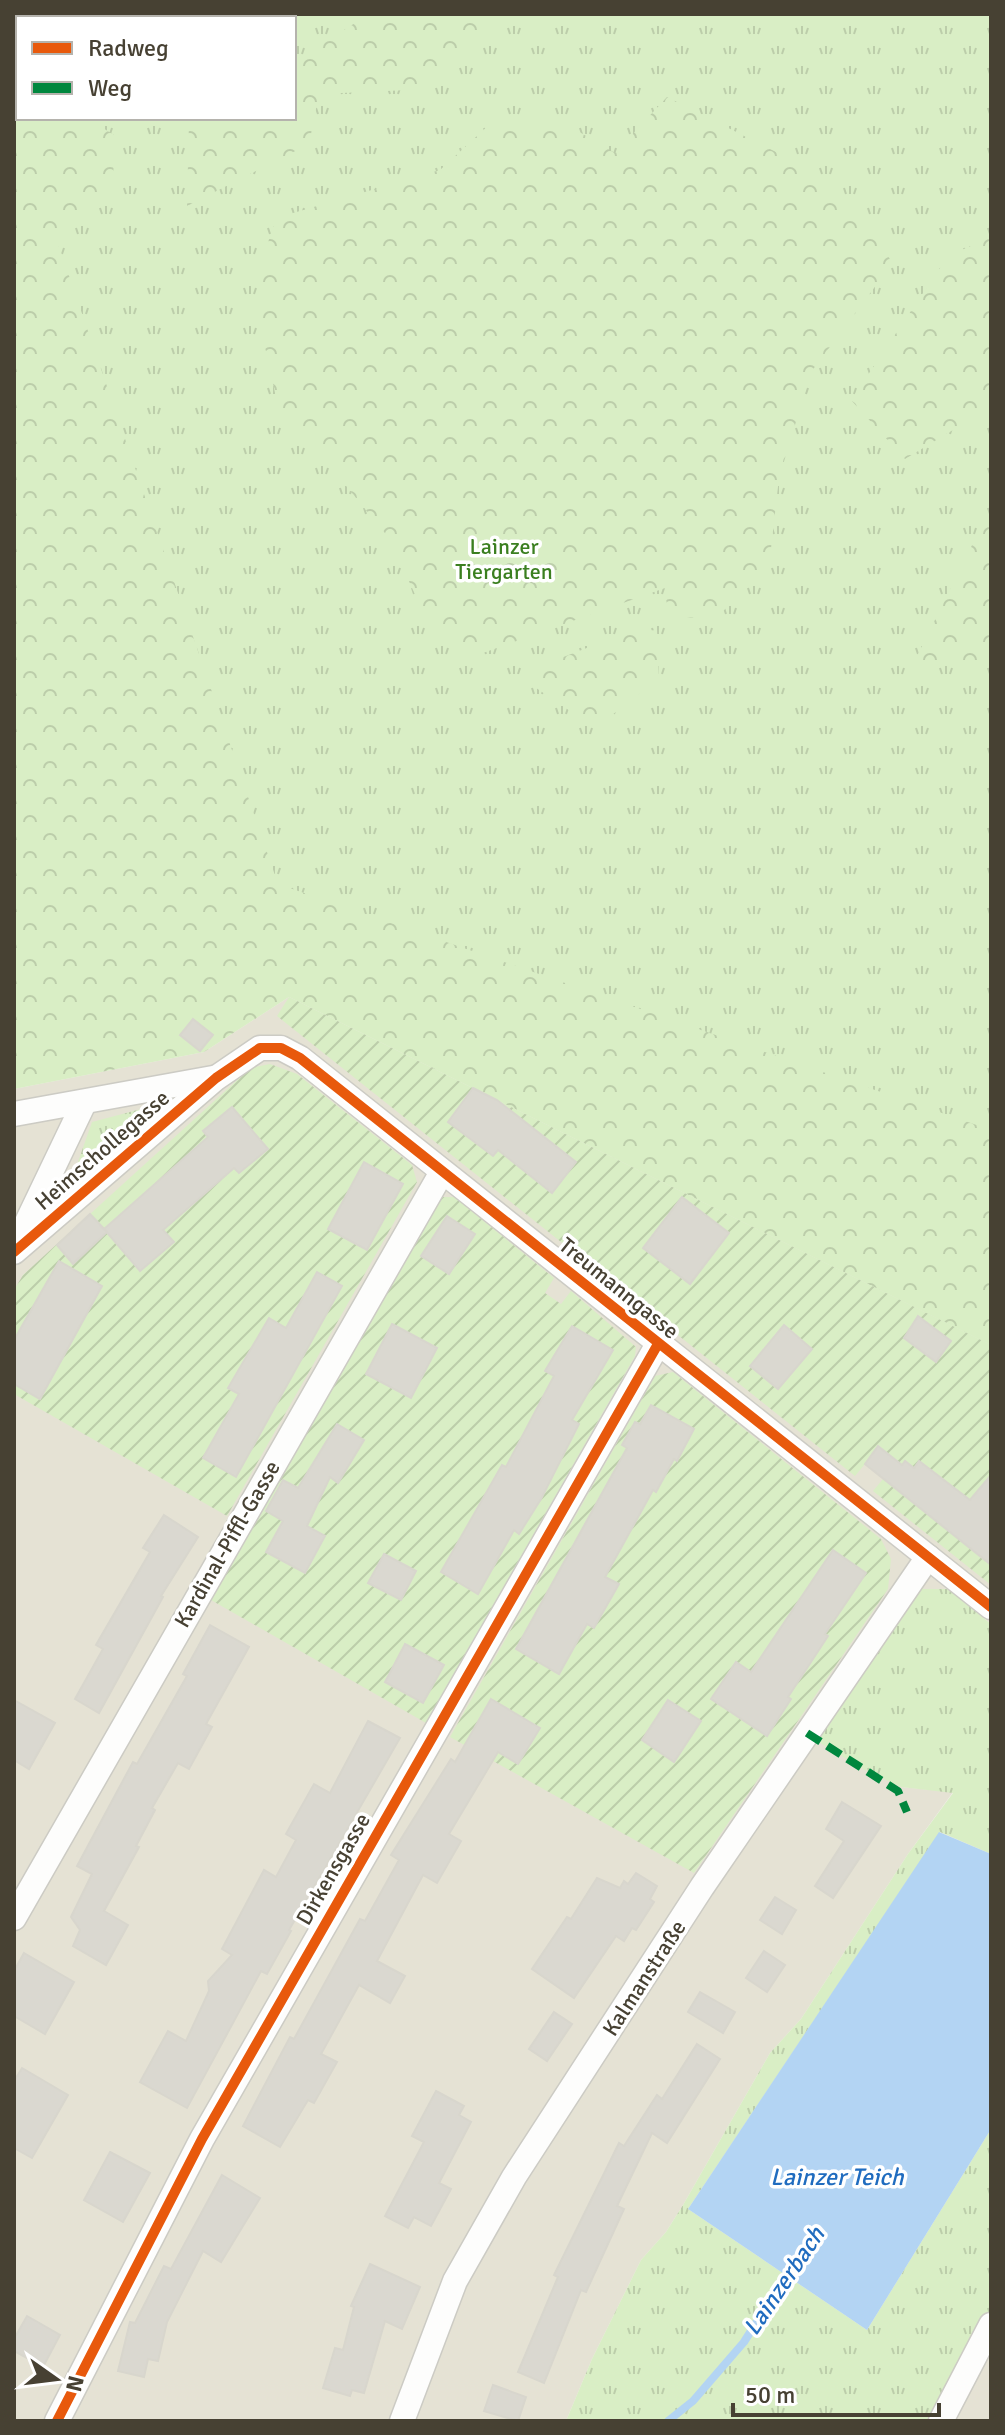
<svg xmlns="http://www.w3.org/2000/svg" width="1005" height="2435" font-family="Signika,sans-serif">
	<defs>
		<pattern id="grass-tufts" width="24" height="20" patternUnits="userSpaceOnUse" patternTransform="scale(2)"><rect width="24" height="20" fill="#d9eec5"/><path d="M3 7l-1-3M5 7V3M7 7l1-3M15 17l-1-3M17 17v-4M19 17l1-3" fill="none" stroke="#bccdaa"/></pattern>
		<pattern id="forest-crowns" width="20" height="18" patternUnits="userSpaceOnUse" patternTransform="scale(2)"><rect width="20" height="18" fill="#d9eec5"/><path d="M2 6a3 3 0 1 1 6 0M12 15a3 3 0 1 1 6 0" fill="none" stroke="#bccdaa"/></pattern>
		<pattern id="garden-furrows" width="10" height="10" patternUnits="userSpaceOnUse" patternTransform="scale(2)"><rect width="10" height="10" fill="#d9eec5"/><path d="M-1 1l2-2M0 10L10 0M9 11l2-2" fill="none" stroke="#bccdaa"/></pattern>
	</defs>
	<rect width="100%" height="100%" fill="#f0efe8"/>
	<g fill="#e5e2d4">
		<path d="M289,997L991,1345V1624L948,1589L901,1787L953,1792L908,1854L801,2019L770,2053L683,2205L666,2232L641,2260L592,2359L566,2421H14V1089L204,1052Z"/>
		<path d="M991,2313V2421H933Z"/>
	</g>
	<g fill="url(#grass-tufts)" fill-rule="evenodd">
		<path d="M14,14H991V1345L204,954L14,945ZM18,18H294V118H18Z"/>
		<path d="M160,1104L163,1108L77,1180L72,1179L92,1122Z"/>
		<path d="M918,1589H948L991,1624V1854L940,1832L688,2209L867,2330L991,2129V2313L933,2421H566L592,2359L641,2260L666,2232L683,2205L770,2053L801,2019L908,1854L953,1793L901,1787L863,1769L817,1741Z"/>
	</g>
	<g fill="url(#forest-crowns)">
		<path d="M369,14H454L494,30L431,89L319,94L309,144L187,206L189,120L294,118V62Z"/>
		<path d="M14,45L18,56V118H87L114,135L113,199L55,235L278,884L991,1130V1345L289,997L204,1052L14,1089Z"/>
		<path d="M667,97L782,155L872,220L892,264L811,372L779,478L769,566L714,620L668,615L665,588L469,658L419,603L389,538L277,402L260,324V267L276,218L440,170L490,124L559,120L615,153Z"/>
		<path d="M991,237V407L905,459L851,400L948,256Z"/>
		<path d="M991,515V664L915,660L984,521Z"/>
		<path d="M657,630L659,679L595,728L517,675L628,632Z"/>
	</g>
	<g fill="url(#garden-furrows)">
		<path d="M289,997L991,1345V1585L873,1491L883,1479L865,1464L855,1476L277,1016Z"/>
		<path d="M270,1064L297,1074L412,1165L417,1182L227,1516L14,1394V1290L23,1275L245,1073L255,1067Z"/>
		<path d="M443,1197H454L554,1278L545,1293L561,1304L571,1291L636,1347L635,1356L426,1723L211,1600L438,1201Z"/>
		<path d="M673,1372L881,1539L891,1559L888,1589L694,1873L450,1737L655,1376Z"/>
	</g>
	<path fill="#b3d4f3" d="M939,1832L991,1854V2129L867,2330L688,2209Z"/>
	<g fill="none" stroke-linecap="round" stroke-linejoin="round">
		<path stroke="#b3d4f3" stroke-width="8" d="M668,2421L693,2401L744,2342L790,2269"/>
	</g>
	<g fill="#dad8d0" stroke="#d8d6cd" stroke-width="2">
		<path d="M193,1019L213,1035L200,1051L180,1035Z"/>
		<path d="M473,1088L497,1100L576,1162L552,1193L498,1150L493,1156L448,1122Z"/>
		<path d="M232,1107L268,1149L239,1173L234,1168L163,1230L174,1242L140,1271L104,1229L208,1137L203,1131Z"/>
		<path d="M364,1162L403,1184L367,1250L328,1229Z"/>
		<path d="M682,1197L729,1233L690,1284L643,1248Z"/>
		<path d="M90,1214L107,1232L73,1264L57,1245Z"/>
		<path d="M447,1216L475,1234L449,1274L421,1256Z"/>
		<path d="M59,1261L102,1286L40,1399L14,1384V1340Z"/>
		<path d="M317,1272L342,1286L236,1477L203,1458L239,1394L228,1388L269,1318L286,1328Z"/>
		<path d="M918,1316L951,1341L936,1362L904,1338Z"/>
		<path d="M392,1324L437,1348L411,1398L366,1374Z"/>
		<path d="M784,1325L812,1349L778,1389L750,1366Z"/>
		<path d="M572,1326L613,1350L572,1420L579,1424L541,1499L519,1534L514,1530L478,1594L441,1572L502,1465L506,1467L554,1376L545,1371Z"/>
		<path d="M651,1405L694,1429L677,1461L674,1459L656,1492L653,1490L605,1577L619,1584L594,1628L587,1624L559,1674L516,1649L627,1448L622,1445L635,1422L640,1424Z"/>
		<path d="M337,1424L364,1440L338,1483L330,1477L307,1526L325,1536L305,1573L266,1552L283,1521L266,1511L283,1480L298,1488Z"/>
		<path d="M878,1446L902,1465L905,1461L914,1468L919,1461L970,1500L991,1475V1565L865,1464Z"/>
		<path d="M164,1515L198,1537L161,1596L163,1597L99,1713L75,1699L103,1649L96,1645L150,1552L143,1548Z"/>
		<path d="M833,1550L866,1573L825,1634L828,1636L788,1697L791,1699L767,1736L711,1699L736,1662L751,1672Z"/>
		<path d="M384,1554L416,1571L401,1600L368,1583Z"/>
		<path d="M210,1625L249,1647L206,1724L212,1727L189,1769L178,1763L152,1808L155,1810L136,1846L139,1847L104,1911L128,1925L106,1965L73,1946L80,1930L71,1917L92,1874L77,1866L133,1762L137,1764L187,1676L183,1674Z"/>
		<path d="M405,1644L444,1665L423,1703L385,1682Z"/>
		<path d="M491,1699L540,1728L518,1764L498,1752L449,1834L461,1841L437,1883L423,1875L377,1961L405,1976L390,2003L359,1985L321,2054L337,2062L314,2103L308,2100L280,2147L243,2126L290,2037L294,2039L360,1919L365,1921L399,1860L391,1855L451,1759L455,1762Z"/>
		<path d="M14,1700L55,1723L29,1769L14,1760Z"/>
		<path d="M668,1700L701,1721L674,1762L642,1740Z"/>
		<path d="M368,1721L400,1738L289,1930L291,1931L267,1974L261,1971L187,2108L140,2082L168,2031L186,2041L209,1991L208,1981L232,1955L222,1949L264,1870L276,1877L296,1840L286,1834L314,1784L330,1793Z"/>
		<path d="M842,1802L881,1826L833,1898L815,1886L844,1841L826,1829Z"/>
		<path d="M636,1873L657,1886L650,1899L654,1902L636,1930L632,1928L624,1941L616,1936L574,1998L532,1969L567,1917L571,1919L597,1878L620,1888L624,1881L628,1884Z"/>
		<path d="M775,1897L796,1910L782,1934L760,1920Z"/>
		<path d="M764,1951L785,1965L767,1992L746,1978Z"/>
		<path d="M24,1953L74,1982L45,2034L14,2016V1971Z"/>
		<path d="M700,1992L735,2012L723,2033L688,2012Z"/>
		<path d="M554,2012L572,2024L547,2061L529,2049Z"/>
		<path d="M697,2044L720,2059L667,2143L652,2133L617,2206L624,2209L586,2292L581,2290L544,2383L518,2372L558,2277L554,2275L619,2143L624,2146L657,2095L662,2099Z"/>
		<path d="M22,2068L68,2095L32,2158L14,2148V2081Z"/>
		<path d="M436,2091L464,2106L459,2115L471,2122L439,2183L451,2189L431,2226L414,2217L408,2228L385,2216L424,2142L412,2136Z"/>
		<path d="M110,2152L150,2173L123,2222L84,2200Z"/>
		<path d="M222,2175L260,2198L221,2262L203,2251L167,2322L158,2361L148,2359L144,2377L118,2371L130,2322L135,2323L164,2266L171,2269Z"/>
		<path d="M370,2264L420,2287L402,2329L385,2321L364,2393L352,2390L350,2396L323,2388L335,2348L343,2350L354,2307L351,2306Z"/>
		<path d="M27,2316L60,2335L43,2367L14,2351V2339Z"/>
		<path d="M493,2385L526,2397L518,2421L484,2411Z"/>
	</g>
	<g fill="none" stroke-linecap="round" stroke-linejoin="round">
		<g stroke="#cccbc4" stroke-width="27">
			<g id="minor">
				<path d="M14,1114L213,1078"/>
				<path d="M16,1245L84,1103"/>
				<path d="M14,1252L216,1078L260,1048H281L300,1058L991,1607"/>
				<path d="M14,1918L442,1172"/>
				<path d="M57,2421L202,2139L658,1344"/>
				<path d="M402,2421L455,2281L514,2177L702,1887L928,1557"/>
				<path d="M941,2421L991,2325"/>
			</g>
		</g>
		<use href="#minor" stroke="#fdfdfc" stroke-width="24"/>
		<path stroke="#00873e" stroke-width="8" stroke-dasharray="16 8" stroke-linecap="butt" d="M807,1733L898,1791L907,1812"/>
		<g stroke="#fff" stroke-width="15">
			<g id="cycleway">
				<path d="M14,1252L216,1078L260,1048H281L300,1058L991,1607"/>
				<path d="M57,2421L202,2139L658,1344"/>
			</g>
		</g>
		<use href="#cycleway" stroke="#e8590c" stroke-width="10"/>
	</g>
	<g text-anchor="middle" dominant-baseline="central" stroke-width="7" stroke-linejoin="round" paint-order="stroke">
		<g font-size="22" fill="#3b7f20" stroke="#fff">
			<text x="504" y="546">Lainzer<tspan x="504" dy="25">Tiergarten</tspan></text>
		</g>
		<g font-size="22" fill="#474133" stroke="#fff">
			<text transform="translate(102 1150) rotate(-41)">Heimschollegasse</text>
			<text transform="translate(619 1288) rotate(39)">Treumanngasse</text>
			<text transform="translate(227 1544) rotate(-60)">Kardinal-Piffl-Gasse</text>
			<text transform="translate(333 1869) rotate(-60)">Dirkensgasse</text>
			<text transform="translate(644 1978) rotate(-57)">Kalmanstraße</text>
		</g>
		<g font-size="24" font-style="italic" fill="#206cbf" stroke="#fff">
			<text x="837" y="2177">Lainzer Teich</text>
			<text transform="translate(784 2281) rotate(-56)">Lainzerbach</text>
		</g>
	</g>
	<rect width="1005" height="2435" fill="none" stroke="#474133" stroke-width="32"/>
	<rect x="16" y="16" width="280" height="104" fill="#ffffff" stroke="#b5b3ad" stroke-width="2"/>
	<rect x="32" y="42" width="40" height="12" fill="#e8590c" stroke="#b5b3ad" stroke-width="2"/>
	<text x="88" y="56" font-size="24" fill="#474133">Radweg</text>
	<rect x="32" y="82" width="40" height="12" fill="#00873e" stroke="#b5b3ad" stroke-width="2"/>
	<text x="88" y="96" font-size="24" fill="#474133">Weg</text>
	<g transform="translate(56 2379) rotate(104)" stroke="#ffffff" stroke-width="6" paint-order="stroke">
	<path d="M0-6L14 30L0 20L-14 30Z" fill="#474133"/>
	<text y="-12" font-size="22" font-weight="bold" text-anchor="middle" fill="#474133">N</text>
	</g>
	<path d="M733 2403v12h206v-12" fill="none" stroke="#474133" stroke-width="4"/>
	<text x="745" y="2403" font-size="24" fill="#474133" stroke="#ffffff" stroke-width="6" paint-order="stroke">50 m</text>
</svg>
